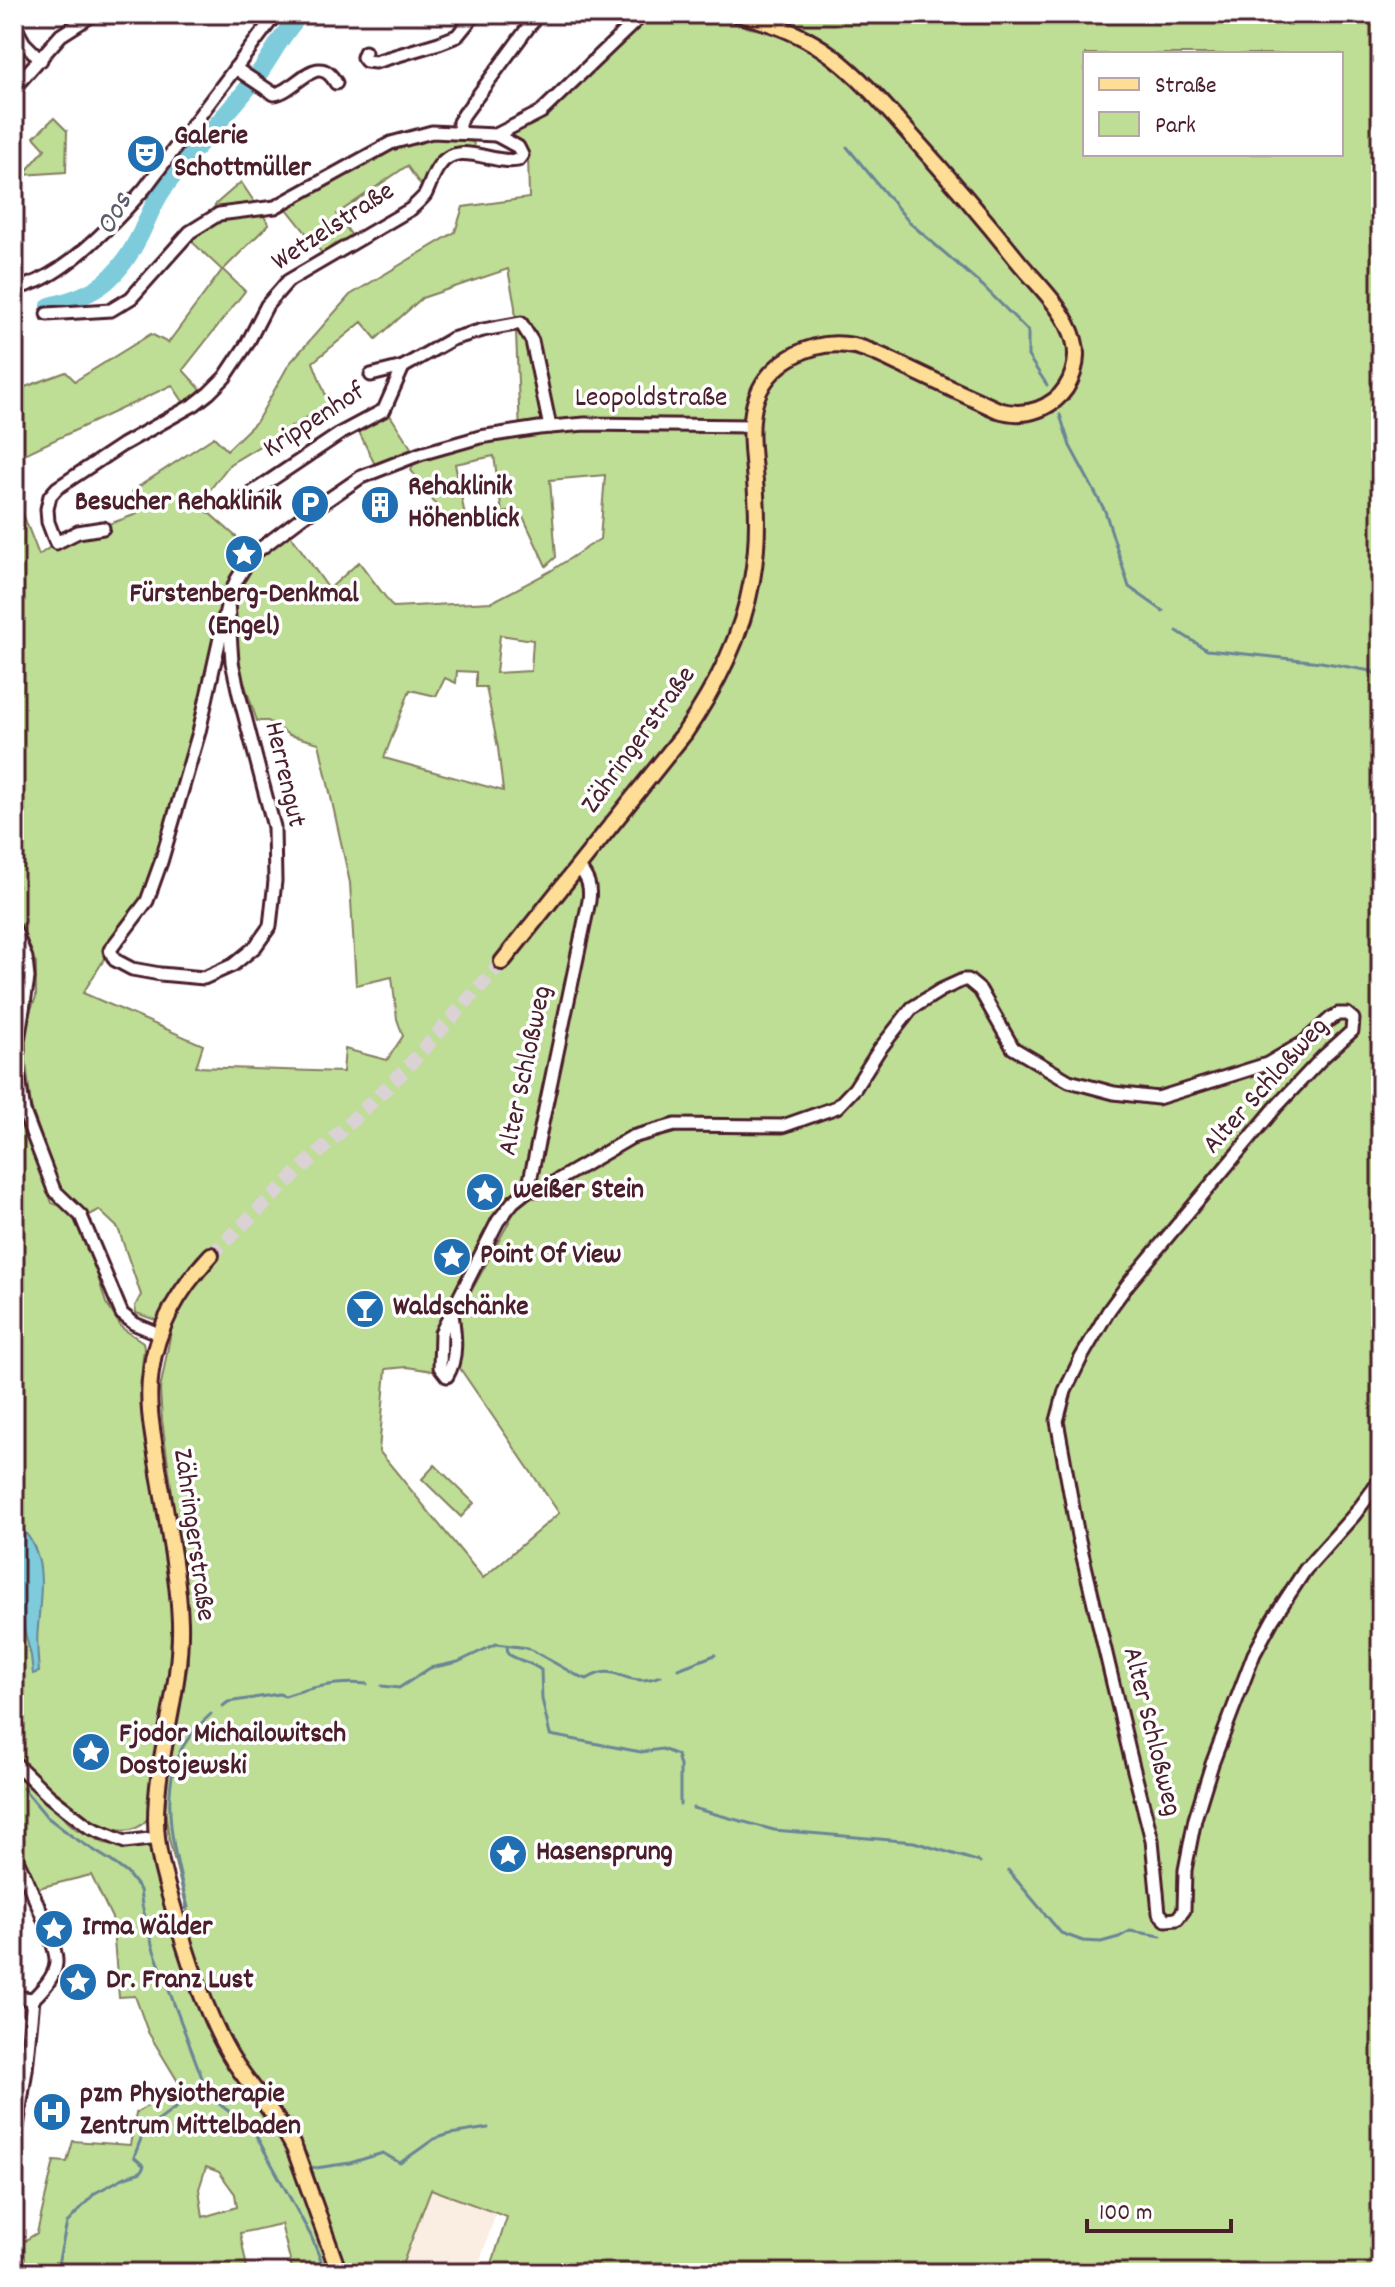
<svg xmlns="http://www.w3.org/2000/svg" width="1395" height="2287" font-family="Dekko,sans-serif">
	<rect width="100%" height="100%" fill="#fff"/>
	<filter id="ink" filterUnits="userSpaceOnUse"><feTurbulence type="fractalNoise" baseFrequency=".0125" numOctaves="2"/><feDisplacementMap in="SourceGraphic" scale="16" xChannelSelector="R" yChannelSelector="G"/><feConvolveMatrix kernelMatrix="1 2 1 2 8 2 1 2 1" color-interpolation-filters="sRGB"/></filter>
	<g filter="url(#ink)">
		<g fill="#faeee2">
			<path d="M14,29L41,60L14,92Z"/>
			<path d="M431,2189L496,2213L476,2273H399Z"/>
		</g>
		<g fill="#bedd95" stroke="#847e60" stroke-width="2" fill-rule="evenodd">
			<path d="M647,14H704L750,28L775,33L806,45L838,68L873,103L828,46L791,23L763,14H1381V2273H489L507,2217L431,2189L399,2273H346L307,2155L289,2122L253,2078L240,2079L291,2154L331,2263L327,2273H298L292,2268L281,2224L240,2233L248,2273H14L24,2241L37,2233L54,2161L67,2162L73,2141L130,2145L136,2113L180,2085L148,2032L135,1996L119,1997L112,1918L91,1875L38,1888L14,1842V1058L19,1111L52,1203L69,1209L91,1254L106,1303L122,1328L143,1342L144,1348L142,1366L147,1447L172,1606L169,1683L150,1815C120,1862 60,1790 34,1775L46,1803L76,1829L104,1843L123,1846L151,1847L168,1908L188,1913L169,1839L165,1810L167,1778L188,1664V1610L162,1420L160,1390L172,1326L136,1313L135,1306L141,1295L118,1228L99,1210L86,1217L61,1191L31,1107L24,1043L28,1017L36,997V962L31,957L14,917V889L18,886L14,879V491L39,555L56,543L137,514L132,491L214,437L227,450L257,421L289,364L350,295L455,232L463,207L529,198L528,154L506,135ZM1085,54H1341V154H1085ZM508,269L515,307L520,434L452,448L415,459L411,470L451,526L466,521L455,464L494,456L502,513L520,510L546,566L556,557L550,480L605,475L600,539L549,572L492,602L393,607L359,562L329,589L289,533L256,560L240,577L252,555L243,543L199,504L230,464L329,404L313,362L362,322L376,339L422,298ZM236,584L235,623L240,670L257,721H268L289,735L319,743L350,883L356,985L392,977L397,1019L403,1036L387,1060L345,1049L343,1072L196,1067L203,1045L83,993L110,950L147,901L199,732ZM500,635L533,640L531,671L496,673ZM457,671L476,672V687H486L498,748L503,791L384,758L410,690L436,696L445,678L456,683ZM523,1196L459,1314V1367L559,1513L483,1578L379,1451L386,1369L407,1367L433,1371L434,1366L440,1367L448,1320L512,1202ZM206,2167L219,2172L235,2194L237,2207L203,2217L199,2189Z"/>
			<path d="M54,118L67,131L66,172L22,175L14,178V167L23,175L45,149L34,137Z"/>
			<path d="M439,136L473,142L475,148L449,152L422,187L407,166L337,214L354,239L322,253L284,205L406,143Z"/>
			<path d="M241,182L269,224L223,270L245,291L183,370L204,393L184,403L172,385L14,459V391L66,372L75,381L151,334L168,343L222,270L190,240L217,203Z"/>
			<path d="M388,412L413,451L377,469L358,430Z"/>
			<path d="M14,943L21,960L17,1016H14Z"/>
			<path d="M435,1465L474,1503L461,1517L422,1479Z"/>
		</g>
		<path fill="#7dcbdb" stroke="#698695" stroke-width="2" d="M14,1521C49,1550 41,1587 38,1627C36,1642 38,1657 39,1672L33,1674L31,1656L24,1629L14,1602Z"/>
		<g fill="none" stroke-linecap="round" stroke-linejoin="round">
			<g stroke="#698695" stroke-width="3">
				<path d="M847,147L910,223L983,286L1028,331V356L1047,385"/>
				<path d="M1060,415L1070,446L1105,511L1129,587L1163,611"/>
				<path d="M1177,631L1207,650L1321,662L1371,671L1381,678"/>
				<path d="M507,1646L508,1654C519,1661 531,1662 541,1670L542,1699L550,1735L641,1752L662,1749L677,1755L680,1766V1805"/>
				<path d="M678,1669L715,1655"/>
				<path d="M382,1686L399,1688L430,1668L458,1662L496,1644L528,1648L576,1675L587,1679C613,1663 618,1680 642,1680C649,1680 655,1678 661,1676"/>
				<path d="M223,1706L228,1702L279,1694L285,1696C311,1687 340,1681 367,1684"/>
				<path d="M23,1788L47,1817L73,1837L111,1861L127,1873L140,1890L142,1905L153,1948L207,2091L218,2103L253,2130L311,2236L326,2273"/>
				<path d="M693,1808L774,1830L914,1842L980,1862"/>
				<path d="M1008,1870L1061,1933L1083,1941L1101,1942L1119,1937L1130,1931L1161,1936"/>
				<path d="M181,1910L188,1907C176,1862 157,1792 182,1748C189,1736 201,1723 211,1714"/>
				<path d="M309,2169L350,2163L383,2153L400,2163L434,2139L450,2134L488,2128"/>
				<path d="M60,2273L59,2259L67,2223L95,2193L125,2177L141,2172L144,2166L134,2157L145,2128C165,2121 176,2100 199,2099L207,2091"/>
			</g>
			<path stroke="#7dcbdb" stroke-width="18" d="M50,306C96,295 117,280 139,237C147,221 153,203 164,188C190,151 223,120 251,84C269,62 280,35 301,14"/>
			<path stroke="#dbd2d5" stroke-width="14" stroke-dasharray="14 7" stroke-linecap="butt" d="M211,1255L404,1071L502,962"/>
			<g stroke="#4a1f2b" stroke-width="17">
				<g id="minor">
					<path d="M520,14L532,23"/>
					<path d="M14,25L24,43L41,60"/>
					<path d="M365,52L363,57L366,61L375,62L439,43L457,36L475,14"/>
					<path d="M235,68L274,94C296,92 317,49 336,83"/>
					<path d="M14,88L61,35L94,14"/>
					<path d="M460,133L459,122L465,113L538,14"/>
					<path d="M14,289C22,287 31,284 38,281C75,264 118,219 145,188L276,14"/>
					<path d="M47,314L111,310L131,298L190,232L219,214L275,207L391,143L432,132L496,135L541,112L643,14"/>
					<path d="M371,375L403,367L452,339L483,330L521,323L532,341L550,427"/>
					<path d="M235,504L341,433L384,410L403,367"/>
					<path d="M103,528L78,532L56,543L48,522L47,509L50,496L57,488L122,445L195,404L209,393L225,377L247,344L267,305L288,281L411,209C415,205 421,200 425,195C430,186 432,175 439,166C458,139 492,165 518,160L522,155L518,147L496,135"/>
					<path d="M228,602L232,662L239,694L274,827L275,881L270,926L255,947L233,965L204,978L160,974L132,969L115,960L110,950L147,901L161,862L199,732L228,602L236,581L252,555L301,518L361,477L420,454L480,437L539,428L585,424L750,426"/>
					<path d="M14,928L26,958L28,978L18,1041V1072L24,1112L54,1190L81,1216L122,1314L135,1324L159,1334"/>
					<path d="M528,1190H541L632,1137L675,1125L783,1126L837,1107L855,1088L879,1050L912,1008L941,990L963,980H968L980,990L1013,1048L1069,1081L1114,1093L1158,1098L1267,1064L1303,1043L1330,1019L1338,1014H1347L1353,1019L1352,1031L1323,1057L1276,1107L1128,1284L1109,1310L1081,1358L1065,1391L1057,1421L1078,1536L1130,1755L1152,1840L1159,1913L1166,1920L1177,1919L1184,1910L1185,1870L1195,1819L1212,1764L1254,1654L1273,1619L1305,1570L1355,1514L1381,1479"/>
					<path d="M528,1190L589,901C591,886 588,879 579,867"/>
					<path d="M452,1314C455,1334 458,1358 447,1376L440,1367L441,1333L498,1221L513,1202L528,1190"/>
					<path d="M14,1762L49,1796L89,1827L125,1842L157,1838"/>
					<path d="M14,1853C24,1875 58,1943 56,1963C55,1977 42,1990 33,1999L14,1997"/>
					<path d="M14,2146L26,2070L33,1999"/>
				</g>
			</g>
			<g stroke="#4a1f2b" stroke-width="20">
				<g id="major">
					<path d="M502,962L684,734C716,687 742,637 752,580C757,552 758,523 756,495C753,442 736,387 795,355C813,345 834,342 854,346C873,350 892,361 910,369C939,383 969,397 998,410C1018,416 1038,413 1055,400C1072,386 1080,361 1074,340C1066,310 1037,284 1018,261C983,217 946,174 908,132C884,105 860,77 831,55C803,34 771,22 737,14"/>
					<path d="M211,1255C180,1288 157,1325 151,1371C146,1403 153,1435 158,1467C166,1518 178,1570 180,1622C182,1690 156,1754 156,1820C156,1848 164,1876 172,1903C185,1950 206,2014 230,2055C250,2088 278,2115 295,2150L339,2273"/>
				</g>
			</g>
			<use href="#minor" stroke="#fff" stroke-width="11"/>
			<use href="#major" stroke="#fedd96" stroke-width="14"/>
		</g>
	</g>
	<defs>
		<g id="theatre-disc" transform="scale(2)"><circle r="9.5" fill="#1f6fb2" stroke="#fff"/><path d="M-5-5.5Q0-4 5-5.5V0Q5 5 0 6Q-5 5-5 0ZM-3.3-2.5H-1v1.5H-3.3ZM1-2.5H3.3v1.5H1ZM-2.8 1Q0 5.5 2.8 1Z" fill="#fff"/></g>
		<g id="parking-disc" transform="scale(2)"><circle r="9.5" fill="#1f6fb2" stroke="#fff"/><path d="M-3.5-5.5H1a3.5 3.5 0 0 1 0 7H-1V5.5H-3.5ZM-1-3.4V-.6H.8a1.4 1.4 0 0 0 0-2.8Z" fill="#fff"/></g>
		<g id="building-disc" transform="scale(2)"><circle r="9.5" fill="#1f6fb2" stroke="#fff"/><path d="M-4-6H4V6H1V3H-1V6H-4ZM-2.5-4.3h1.7v1.8h-1.7ZM.8-4.3h1.7v1.8H.8ZM-2.5-1h1.7V.8h-1.7ZM.8-1h1.7V.8H.8Z" fill="#fff"/></g>
		<g id="sight-disc" transform="scale(2)"><circle r="9.5" fill="#1f6fb2" stroke="#fff"/><path d="M0-6L1.8-2.2L6-1.7L2.9 1.2L3.7 5.4L0 3.3L-3.7 5.4L-2.9 1.2L-6-1.7L-1.8-2.2Z" fill="#fff"/></g>
		<g id="bar-disc" transform="scale(2)"><circle r="9.5" fill="#1f6fb2" stroke="#fff"/><path d="M-6-5H6L.8 .8V4.5H3.5V6h-7V4.5H-.8V.8Z" fill="#fff"/></g>
		<g id="hospital-disc" transform="scale(2)"><circle r="9.5" fill="#1f6fb2" stroke="#fff"/><path d="M-5-5h3v3.5h4V-5h3V5h-3V1.5h-4V5h-3Z" fill="#fff"/></g>
	</defs>
	<g fill-rule="evenodd">
		<use href="#theatre-disc" x="146" y="154"/>
		<use href="#parking-disc" x="310" y="504"/>
		<use href="#building-disc" x="380" y="505"/>
		<use href="#sight-disc" x="244" y="554"/>
		<use href="#sight-disc" x="485" y="1192"/>
		<use href="#sight-disc" x="452" y="1257"/>
		<use href="#bar-disc" x="365" y="1309"/>
		<use href="#sight-disc" x="91" y="1752"/>
		<use href="#sight-disc" x="508" y="1854"/>
		<use href="#sight-disc" x="54" y="1929"/>
		<use href="#sight-disc" x="78" y="1982"/>
		<use href="#hospital-disc" x="52" y="2112"/>
	</g>
	<g text-anchor="middle" dominant-baseline="central" stroke-width="7" stroke-linejoin="round" paint-order="stroke">
		<g font-size="28" font-weight="bold" fill="#4a1f2b" stroke="#fff" text-anchor="start">
			<text x="174" y="138">Galerie<tspan x="174" dy="32">Schottmüller</tspan></text>
			<text x="408" y="489">Rehaklinik<tspan x="408" dy="32">Höhenblick</tspan></text>
			<text x="282" y="504" text-anchor="end">Besucher Rehaklinik</text>
			<text x="244" y="596" text-anchor="middle">Fürstenberg-Denkmal<tspan x="244" dy="32">(Engel)</tspan></text>
			<text x="513" y="1192">weißer Stein</text>
			<text x="480" y="1257">Point Of View</text>
			<text x="393" y="1309">Waldschänke</text>
			<text x="119" y="1736">Fjodor Michailowitsch<tspan x="119" dy="32">Dostojewski</tspan></text>
			<text x="536" y="1854">Hasensprung</text>
			<text x="82" y="1929">Irma Wälder</text>
			<text x="106" y="1982">Dr. Franz Lust</text>
			<text x="80" y="2096">pzm Physiotherapie<tspan x="80" dy="32">Zentrum Mittelbaden</tspan></text>
		</g>
		<g font-size="28" fill="#4a1f2b" stroke="#fff">
			<text transform="translate(334 228) rotate(-33)">Wetzelstraße</text>
			<text x="651" y="400">Leopoldstraße</text>
			<text transform="translate(315 422) rotate(-33)">Krippenhof</text>
			<text transform="translate(640 741) rotate(-54)">Zähringerstraße</text>
			<text transform="translate(283 775) rotate(77)">Herrengut</text>
			<text transform="translate(527 1071) rotate(-78)">Alter Schloßweg</text>
			<text transform="translate(1267 1087) rotate(-48)">Alter Schloßweg</text>
			<text transform="translate(192 1535) rotate(82)">Zähringerstraße</text>
			<text transform="translate(1150 1732) rotate(76)">Alter Schloßweg</text>
		</g>
		<g font-size="30" font-style="italic" fill="#5c5b69" stroke="#fff">
			<text transform="translate(116 215) rotate(-61)">Oos</text>
		</g>
	</g>
	<rect width="1395" height="2287" fill="none" stroke="#fff" stroke-width="48"/>
	<rect x="24" y="24" width="1347" height="2239" fill="none" stroke="#4a1f2b" stroke-width="3" filter="url(#ink)"/>
	<rect x="1083" y="52" width="260" height="104" fill="#ffffff" stroke="#b7a5aa" stroke-width="2"/>
	<rect x="1099" y="78" width="40" height="12" fill="#fedd96" stroke="#b7a5aa" stroke-width="2"/>
	<text x="1155" y="92" font-size="24" fill="#4a1f2b">Straße</text>
	<rect x="1099" y="112" width="40" height="24" fill="#bedd95" stroke="#b7a5aa" stroke-width="2"/>
	<text x="1155" y="132" font-size="24" fill="#4a1f2b">Park</text>
	<path d="M1087 2219v12h144v-12" fill="none" stroke="#4a1f2b" stroke-width="4"/>
	<text x="1099" y="2219" font-size="24" fill="#4a1f2b" stroke="#ffffff" stroke-width="6" paint-order="stroke">100 m</text>
</svg>
